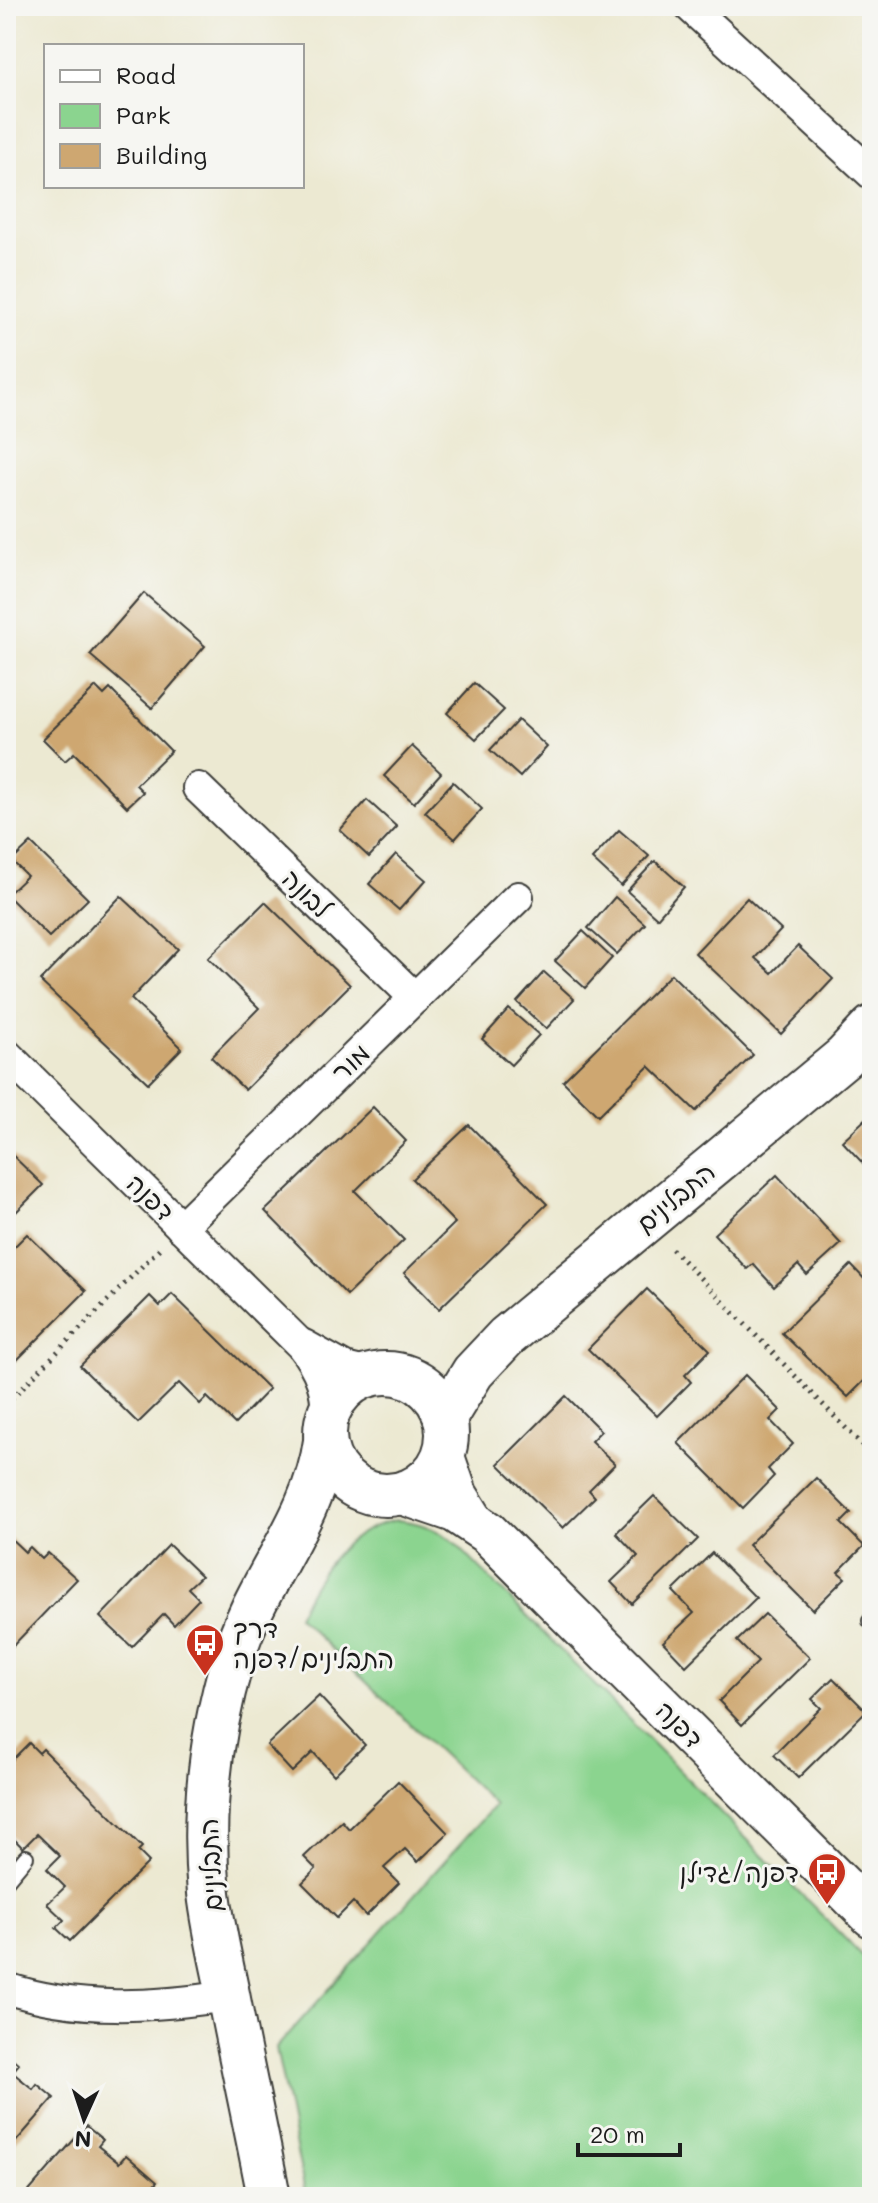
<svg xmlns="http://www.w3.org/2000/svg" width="878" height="2203" font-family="Mali,'Playpen Sans Hebrew',sans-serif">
	<rect width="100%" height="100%" fill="#f6f6f2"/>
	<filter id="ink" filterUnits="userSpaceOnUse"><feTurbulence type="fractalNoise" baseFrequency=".0125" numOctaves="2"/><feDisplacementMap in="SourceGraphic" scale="16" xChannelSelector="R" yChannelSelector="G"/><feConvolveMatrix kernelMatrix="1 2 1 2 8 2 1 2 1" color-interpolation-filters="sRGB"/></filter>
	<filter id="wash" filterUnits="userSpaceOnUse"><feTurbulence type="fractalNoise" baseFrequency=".006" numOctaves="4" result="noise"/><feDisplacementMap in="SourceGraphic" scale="32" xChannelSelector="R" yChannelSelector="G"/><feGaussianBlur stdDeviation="1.8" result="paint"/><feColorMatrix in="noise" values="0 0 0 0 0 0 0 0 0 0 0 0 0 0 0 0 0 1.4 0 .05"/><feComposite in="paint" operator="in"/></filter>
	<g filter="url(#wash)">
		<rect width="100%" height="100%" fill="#ece9d2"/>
		<path fill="#8bd48f" stroke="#547856" stroke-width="2" d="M397,1520C419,1522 434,1528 452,1540L872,1966V2197H306L276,2048L495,1805L297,1616C319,1571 345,1529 397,1520Z"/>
		<g id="blocks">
			<g fill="#cea771">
				<path d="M144,593L205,646L152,708L90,655Z"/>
				<path d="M474,683L504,710L476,739L447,713Z"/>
				<path d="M96,687L104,695L110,689L171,751L136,785L143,792L127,807L74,753L65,761L43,739Z"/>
				<path d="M518,720L547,747L520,777L490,750Z"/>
				<path d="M412,746L441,773L414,803L384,776Z"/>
				<path d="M453,782L482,809L455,839L425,812Z"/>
				<path d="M367,800L397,827L369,857L340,830Z"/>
				<path d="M619,830L649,856L621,886L592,859Z"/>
				<path d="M31,843L88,899L49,937L7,895L27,876L12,861Z"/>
				<path d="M396,854L426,880L399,910L369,884Z"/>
				<path d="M655,861L684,887L657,918L627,891Z"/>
				<path d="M121,896L178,949L131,999L182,1048L148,1083L40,981Z"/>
				<path d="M615,897L645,924L617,954L588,928Z"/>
				<path d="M747,898L781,930L755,958L772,973L798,946L833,979L781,1034L695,953Z"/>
				<path d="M265,902L350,985L245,1090L211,1057L259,1008L208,958Z"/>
				<path d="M583,931L612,958L585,988L555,961Z"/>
				<path d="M544,972L574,999L546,1029L517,1002Z"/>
				<path d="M671,974L753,1055L696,1111L649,1066L598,1116L563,1081Z"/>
				<path d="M509,1009L539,1035L511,1065L482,1039Z"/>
				<path d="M373,1107L406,1141L355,1191L404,1240L347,1295L265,1211Z"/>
				<path d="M872,1113V1173L842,1141Z"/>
				<path d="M469,1125L547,1204L439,1309L404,1273L455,1223L412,1179Z"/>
				<path d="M6,1149L43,1185L8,1220L6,1218Z"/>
				<path d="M777,1175L841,1244L807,1275L798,1265L774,1287L753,1264L747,1269L714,1234Z"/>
				<path d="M27,1234L86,1291L16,1361L6,1351V1255Z"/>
				<path d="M851,1265L872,1287V1373L848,1397L782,1333Z"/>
				<path d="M647,1289L710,1350L685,1375L691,1382L657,1416L588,1349Z"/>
				<path d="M172,1294L269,1389L235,1424L207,1397L200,1404L179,1383L138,1423L80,1366L150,1296L160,1306Z"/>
				<path d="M745,1375L780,1410L770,1420L793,1444L768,1469L774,1476L743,1508L678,1443Z"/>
				<path d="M566,1396L601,1431L591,1441L615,1464L589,1490L595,1497L563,1528L498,1464Z"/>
				<path d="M816,1478L851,1513L841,1523L864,1546L838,1572L845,1578L813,1610L748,1545Z"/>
				<path d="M654,1496L698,1539L632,1604L611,1582L638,1556L616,1533Z"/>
				<path d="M6,1534L25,1552L30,1547L42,1559L48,1553L77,1579L6,1653Z"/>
				<path d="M169,1545L201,1576L188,1588L199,1599L174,1625L164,1614L132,1647L100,1617Z"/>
				<path d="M712,1553L756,1598L686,1666L663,1642L694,1613L673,1591Z"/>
				<path d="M765,1614L810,1658L742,1725L719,1701L758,1662L737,1641Z"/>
				<path d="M833,1678L866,1711L798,1778L774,1755L821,1708L812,1699Z"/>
				<path d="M319,1696L365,1745L334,1775L313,1752L292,1772L267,1745Z"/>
				<path d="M29,1743L39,1753L43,1749L142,1847L138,1851L149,1862L70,1941L56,1928L64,1920L47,1904L65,1887L47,1869L60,1856L37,1834L23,1848L6,1831V1766Z"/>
				<path d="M398,1781L448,1833L418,1862L405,1849L384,1868L399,1883L366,1916L353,1902L337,1918L302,1883L316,1869L304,1857L342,1821L349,1829Z"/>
				<path d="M6,2053L19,2064L12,2072L33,2089L37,2084L54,2098L6,2153Z"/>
				<path d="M86,2126L103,2140L98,2146L119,2163L126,2155L157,2182L144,2197H24Z"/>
			</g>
		</g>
	</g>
	<g filter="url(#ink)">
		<use href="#blocks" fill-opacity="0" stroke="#3b3b37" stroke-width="2"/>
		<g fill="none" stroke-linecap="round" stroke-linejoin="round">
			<g stroke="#3b3b37" stroke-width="18">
				<g id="lane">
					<path d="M870,1621L872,1619"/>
					<path d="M6,1881L26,1857"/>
				</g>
			</g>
			<g stroke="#3b3b37" stroke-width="34">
				<g id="street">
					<path d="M689,6L872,174"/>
					<path d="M198,788L415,998"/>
					<path d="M6,1054L301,1345C320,1369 329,1392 326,1421"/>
					<path d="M181,1227L518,897"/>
					<path d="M304,1345L345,1368L374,1375"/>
					<path d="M446,1447L462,1493L482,1525"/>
					<path d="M6,1988C78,2012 153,2007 228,1996"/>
				</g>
			</g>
			<g stroke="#3b3b37" stroke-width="46">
				<g id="secondary">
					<circle cx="386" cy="1434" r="61"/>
					<path d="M445,1418L473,1372L506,1337L844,1057L872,1027"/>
					<path d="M402,1493L455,1511L488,1533L872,1916"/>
					<path d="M269,2197C256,2129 241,2062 228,1994C221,1960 213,1927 209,1893C201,1814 211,1733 233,1658C255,1581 314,1522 325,1441"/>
				</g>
			</g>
			<g stroke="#3b3b37" stroke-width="5" stroke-dasharray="2 6" stroke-linecap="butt">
				<path d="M672,1249L872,1455"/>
				<path d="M6,1404L161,1247"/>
			</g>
			<use href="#lane" stroke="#fff" stroke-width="14"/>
			<use href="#street" stroke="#fff" stroke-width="30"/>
			<use href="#secondary" stroke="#fff" stroke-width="42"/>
		</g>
	</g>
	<defs>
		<g id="bus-pin" transform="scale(2)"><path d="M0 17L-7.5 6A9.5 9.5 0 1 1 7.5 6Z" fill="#c8321e" stroke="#f6f6f2"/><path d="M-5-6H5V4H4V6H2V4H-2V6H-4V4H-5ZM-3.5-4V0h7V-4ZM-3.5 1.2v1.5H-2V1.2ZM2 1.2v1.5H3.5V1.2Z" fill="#fff"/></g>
	</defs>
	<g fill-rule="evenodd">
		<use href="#bus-pin" x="205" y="1643"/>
		<use href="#bus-pin" x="827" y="1872"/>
	</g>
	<g text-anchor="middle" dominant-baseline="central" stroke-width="6" stroke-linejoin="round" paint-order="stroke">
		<g font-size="26" fill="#1c1c1c" stroke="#f6f6f2">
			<text transform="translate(307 893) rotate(44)">לבונה</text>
			<text transform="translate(350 1062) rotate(-44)">מור</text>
			<text transform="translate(151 1197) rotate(44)">דפנה</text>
			<text transform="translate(675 1197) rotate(-40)">התבלינים</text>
			<text transform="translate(680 1724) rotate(45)">דפנה</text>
			<text transform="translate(210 1865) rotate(-93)">התבלינים</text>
		</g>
		<g font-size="26" fill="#1c1c1c" stroke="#f6f6f2" text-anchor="start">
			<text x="233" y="1628">דרך<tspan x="233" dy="30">התבלינים/דפנה</tspan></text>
			<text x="799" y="1872" text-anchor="end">דפנה/גדילן</text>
		</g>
	</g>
	<rect width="878" height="2203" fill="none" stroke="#f6f6f2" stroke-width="32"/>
	<rect x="44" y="44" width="260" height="144" fill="#f6f6f2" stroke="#9f9f9c" stroke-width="2"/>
	<rect x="60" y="70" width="40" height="12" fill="#ffffff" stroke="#9f9f9c" stroke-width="2"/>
	<text x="116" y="84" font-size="24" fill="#1c1c1c">Road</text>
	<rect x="60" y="104" width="40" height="24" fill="#8bd48f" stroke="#9f9f9c" stroke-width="2"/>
	<text x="116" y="124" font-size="24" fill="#1c1c1c">Park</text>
	<rect x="60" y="144" width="40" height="24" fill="#cea771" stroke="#9f9f9c" stroke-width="2"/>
	<text x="116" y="164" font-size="24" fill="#1c1c1c">Building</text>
	<g transform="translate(84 2119) rotate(183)" stroke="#f6f6f2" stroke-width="6" paint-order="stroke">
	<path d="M0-6L14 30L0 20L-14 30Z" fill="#1c1c1c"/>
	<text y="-12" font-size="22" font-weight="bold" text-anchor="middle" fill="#1c1c1c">N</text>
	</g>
	<path d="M578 2143v12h102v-12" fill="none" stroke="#1c1c1c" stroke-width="4"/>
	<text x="590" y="2143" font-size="24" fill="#1c1c1c" stroke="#f6f6f2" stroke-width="6" paint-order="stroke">20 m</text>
</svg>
